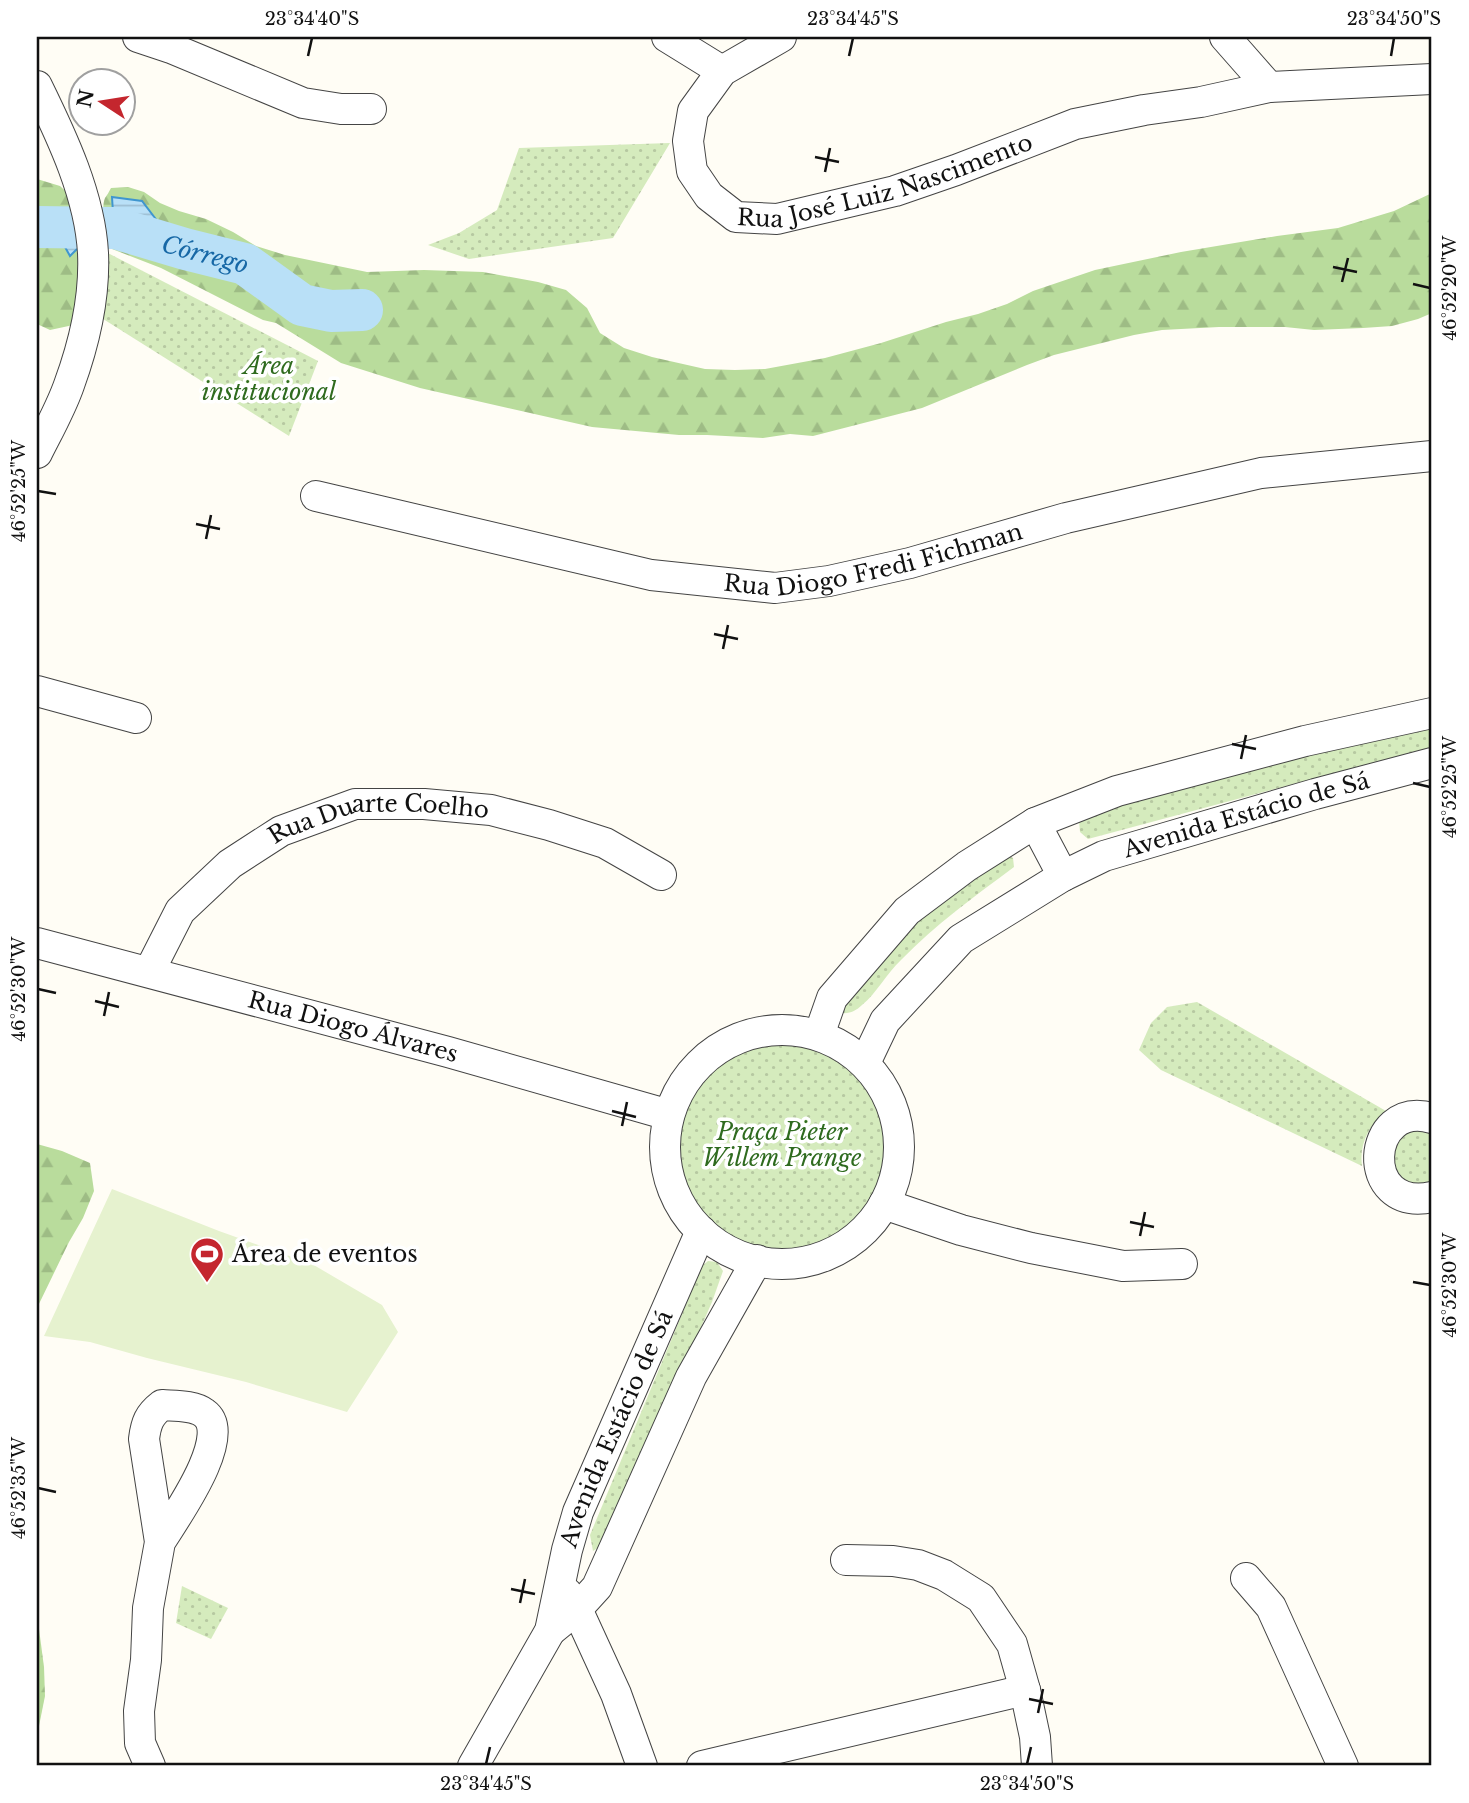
<svg xmlns="http://www.w3.org/2000/svg" width="1469" height="1803" font-family="'Libre Baskerville',serif">
	<defs>
		<pattern id="forest-firs" width="22" height="20" patternUnits="userSpaceOnUse" patternTransform="scale(1.75)"><rect width="22" height="20" fill="#b9dc9c"/><path d="M5 1l3.5 6h-7zM16 11l3.5 6h-7z" fill="#9ebc85"/></pattern>
		<pattern id="park-dots" width="8" height="8" patternUnits="userSpaceOnUse" patternTransform="scale(1.75)"><rect width="8" height="8" fill="#d5ebbd"/><path d="M2 2h.1M6 6h.1" fill="none" stroke="#b6c8a1" stroke-width="1.8" stroke-linecap="round"/></pattern>
		<pattern id="water-rules" width="6" height="5" patternUnits="userSpaceOnUse" patternTransform="scale(1.75)"><rect width="6" height="5" fill="#b9e0f7"/><path d="M0 2.5h6" fill="none" stroke="#9ebfd3"/></pattern>
	</defs>
	<rect width="100%" height="100%" fill="#fffdf5"/>
	<g fill="url(#forest-firs)">
		<path d="M37,179L60,186L74,199L84,269L78,324L50,330L37,324V243L41,246L77,249L73,238L71,223L62,211L47,218L37,220Z"/>
		<path d="M128,187L144,192L160,203L179,211L206,219L233,232L256,246L285,255L367,272L424,270L483,272L538,282L566,290L587,308L600,333L624,348L652,357L705,369L735,370L765,369L825,358L881,343L946,322L978,314L1007,304L1033,291L1095,270L1181,252L1277,236L1338,228L1394,211L1432,193V313L1418,319L1392,326L1363,328L1314,330L1285,327H1219L1162,330L1134,335L1054,355L1027,365L922,408L813,436L790,434L763,438L707,435H679L592,427L420,388L341,363L276,323L263,320L161,268L112,249C107,238 100,210 105,198C107,195 109,192 111,188Z"/>
		<path d="M37,1144L62,1151L90,1163L94,1191L83,1218L69,1242L37,1308Z"/>
		<path d="M37,1614L44,1667L45,1696L37,1736Z"/>
	</g>
	<g fill="url(#park-dots)">
		<path d="M670,143L613,238L469,259L428,245L459,233L497,210L519,148Z"/>
		<path d="M100,249L318,361L289,436L100,317Z"/>
		<path d="M1432,719V747L1088,839L1080,832L1079,821L1084,809Z"/>
		<path d="M1006,854L1013,858L1014,867C975,896 935,925 901,960C887,973 876,994 862,1005C855,1012 847,1015 837,1012L897,931Z"/>
		<path d="M1197,1002L1386,1111C1369,1125 1359,1144 1362,1166L1161,1070L1139,1050L1151,1023L1167,1007Z"/>
		<path d="M820,1028C841,1044 864,1059 879,1081C914,1131 900,1212 847,1244C819,1261 798,1264 766,1261C744,1259 726,1251 708,1237C686,1219 673,1194 668,1165C657,1098 708,1033 776,1029C791,1029 804,1032 818,1035Z"/>
		<path d="M1432,1128V1187L1408,1188L1387,1156L1399,1132Z"/>
		<path d="M708,1261L717,1262L723,1271L712,1302L607,1542L593,1551L590,1535L702,1266Z"/>
		<path d="M182,1586L228,1608L211,1639L176,1623Z"/>
	</g>
	<path fill="#e6f2cf" d="M112,1189L219,1231L312,1264L382,1305L398,1332L347,1412L246,1382L147,1358L90,1342L44,1336Z"/>
	<g fill="url(#water-rules)" stroke="#3f96cf" stroke-width="2">
		<path d="M112,197L142,201L158,222L137,252L115,246Z"/>
		<path d="M62,211L66,218L73,214C71,227 73,237 77,249L70,256L65,247L41,246L37,243V220L47,218Z"/>
	</g>
	<g fill="none" stroke-linecap="round" stroke-linejoin="round">
		<path stroke="#b9e0f7" stroke-width="42" id="s1" d="M37,227L115,228L185,249L245,264L302,305L331,311L362,310"/>
		<g stroke="#444" stroke-width="32">
			<g id="minor">
				<path d="M138,37L171,48L303,103L341,109H371"/>
				<path d="M667,37L722,71"/>
				<path id="s2" d="M781,37L722,71L693,111L688,141L692,171L709,196L736,217L777,219L895,191L956,170L1075,124L1144,110L1201,102L1269,87L1432,79"/>
				<path d="M1225,37L1269,87"/>
				<path d="M37,86C62,137 90,196 93,253C95,297 84,344 69,385C61,408 48,431 37,453"/>
				<path id="s3" d="M316,496L651,575L775,588L829,581L910,563L1066,518L1261,473L1432,456"/>
				<path d="M37,691L136,718"/>
				<path d="M1035,823L1063,876"/>
				<path id="s4" d="M37,943L448,1052L669,1115"/>
				<path id="s5" d="M149,972L180,911L230,864L281,831L355,804H424L491,810L549,825L605,843L661,875"/>
				<circle cx="782" cy="1147" r="117"/>
				<path d="M819,1035L832,998L907,911L967,866L1035,823L1117,791L1305,741L1432,713"/>
				<path id="s6" d="M865,1063L885,1021L961,939L1063,876L1104,856L1315,794L1432,763"/>
				<path d="M1432,1118C1365,1099 1358,1213 1432,1197"/>
				<path d="M884,1204L961,1230L1031,1248L1123,1266L1182,1264"/>
				<path d="M846,1560L893,1561L918,1565L944,1575L981,1598L1012,1644L1025,1690L1035,1737L1037,1766"/>
				<path d="M1246,1578L1271,1607L1343,1766"/>
				<path d="M567,1593L577,1609L616,1694L642,1766"/>
				<path d="M550,1631L577,1609L597,1587L691,1377L757,1260"/>
				<path d="M150,1766L140,1743L139,1711L146,1660L148,1608L160,1542L144,1439C146,1423 149,1415 162,1405C174,1406 194,1405 204,1413C235,1435 174,1519 160,1542"/>
				<path id="s7" d="M473,1766L550,1631L567,1550L578,1512L701,1231"/>
				<path d="M702,1766L1025,1690"/>
			</g>
		</g>
		<use href="#minor" stroke="#fff" stroke-width="30"/>
	</g>
	<path fill="none" stroke="#111" stroke-width="2.5" d="M308,56L312,38M849,56L853,38M1391,56L1394,38M815,157L839,162M825,172L830,148M1333,267L1357,272M1342,282L1348,258M1413,284L1430,288M38,491L56,494M196,524L220,529M206,539L211,515M714,634L738,639M723,649L728,625M1232,744L1256,749M1241,759L1246,735M1413,783L1430,787M38,989L56,993M95,1001L119,1007M104,1016L109,992M612,1111L636,1117M622,1126L627,1102M1130,1222L1154,1227M1140,1236L1145,1212M1413,1282L1430,1285M38,1488L56,1492M511,1589L535,1594M520,1603L525,1579M1029,1699L1053,1704M1038,1713L1043,1689M486,1764L490,1747M1027,1764L1031,1747"/>
	<defs>
		<g id="stadium-pin" transform="scale(1.75)"><path d="M0 17L-7.5 6A9.5 9.5 0 1 1 7.5 6Z" fill="#c4262e" stroke="#fff"/><path d="M0-5a6.5 5 0 1 0 0 10a6.5 5 0 1 0 0-10ZM-3.5-1.8h7v3.6h-7Z" fill="#fff"/></g>
	</defs>
	<g fill-rule="evenodd">
		<use href="#stadium-pin" x="207" y="1254"/>
	</g>
	<g text-anchor="middle" dominant-baseline="central" stroke-width="7" stroke-linejoin="round" paint-order="stroke">
		<g font-size="23" fill="#111" stroke="#fff">
			<text stroke="none"><textPath href="#s2" startOffset="397">Rua José Luiz Nascimento</textPath></text>
			<text stroke="none"><textPath href="#s3" startOffset="570">Rua Diogo Fredi Fichman</textPath></text>
			<text stroke="none"><textPath href="#s6" startOffset="472">Avenida Estácio de Sá</textPath></text>
			<text stroke="none"><textPath href="#s5" startOffset="298">Rua Duarte Coelho</textPath></text>
			<text stroke="none"><textPath href="#s4" startOffset="327">Rua Diogo Álvares</textPath></text>
			<text stroke="none"><textPath href="#s7" startOffset="369">Avenida Estácio de Sá</textPath></text>
		</g>
		<g font-size="23" font-style="italic" fill="#2f6b1f" stroke="#fff">
			<text x="269" y="366">Área<tspan x="269" dy="26">institucional</tspan></text>
			<text x="782" y="1132">Praça Pieter<tspan x="782" dy="26">Willem Prange</tspan></text>
		</g>
		<g font-size="23" fill="#111" stroke="#fff" text-anchor="start">
			<text x="232" y="1254">Área de eventos</text>
		</g>
		<g font-size="24" font-style="italic" fill="#1768a6" stroke="#fff">
			<text stroke="none"><textPath href="#s1" startOffset="172">Córrego</textPath></text>
		</g>
	</g>
	<rect width="1469" height="1803" fill="none" stroke="#ffffff" stroke-width="77"/>
	<g transform="translate(102 102) rotate(282)"><circle r="33" fill="#ffffff" stroke="#a0a0a0" stroke-width="2"/>
	<path d="M0-5L12 26L0 18L-12 26Z" fill="#c4262e"/>
	<text y="-10" font-size="19" font-weight="bold" text-anchor="middle" fill="#111111">N</text>
	</g>
	<rect x="38" y="38" width="1392" height="1726" fill="none" stroke="#111" stroke-width="2.5"/>
	<g font-size="18" text-anchor="middle" fill="#111">
		<text x="312" y="25">23°34'40"S</text>
		<text x="853" y="25">23°34'45"S</text>
		<text x="1394" y="25">23°34'50"S</text>
		<text transform="translate(1450 288) rotate(-90)" y="6">46°52'20"W</text>
		<text transform="translate(19 491) rotate(-90)" y="6">46°52'25"W</text>
		<text transform="translate(1450 787) rotate(-90)" y="6">46°52'25"W</text>
		<text transform="translate(19 989) rotate(-90)" y="6">46°52'30"W</text>
		<text transform="translate(1450 1285) rotate(-90)" y="6">46°52'30"W</text>
		<text transform="translate(19 1488) rotate(-90)" y="6">46°52'35"W</text>
		<text x="486" y="1790">23°34'45"S</text>
		<text x="1027" y="1790">23°34'50"S</text>
	</g>
</svg>
